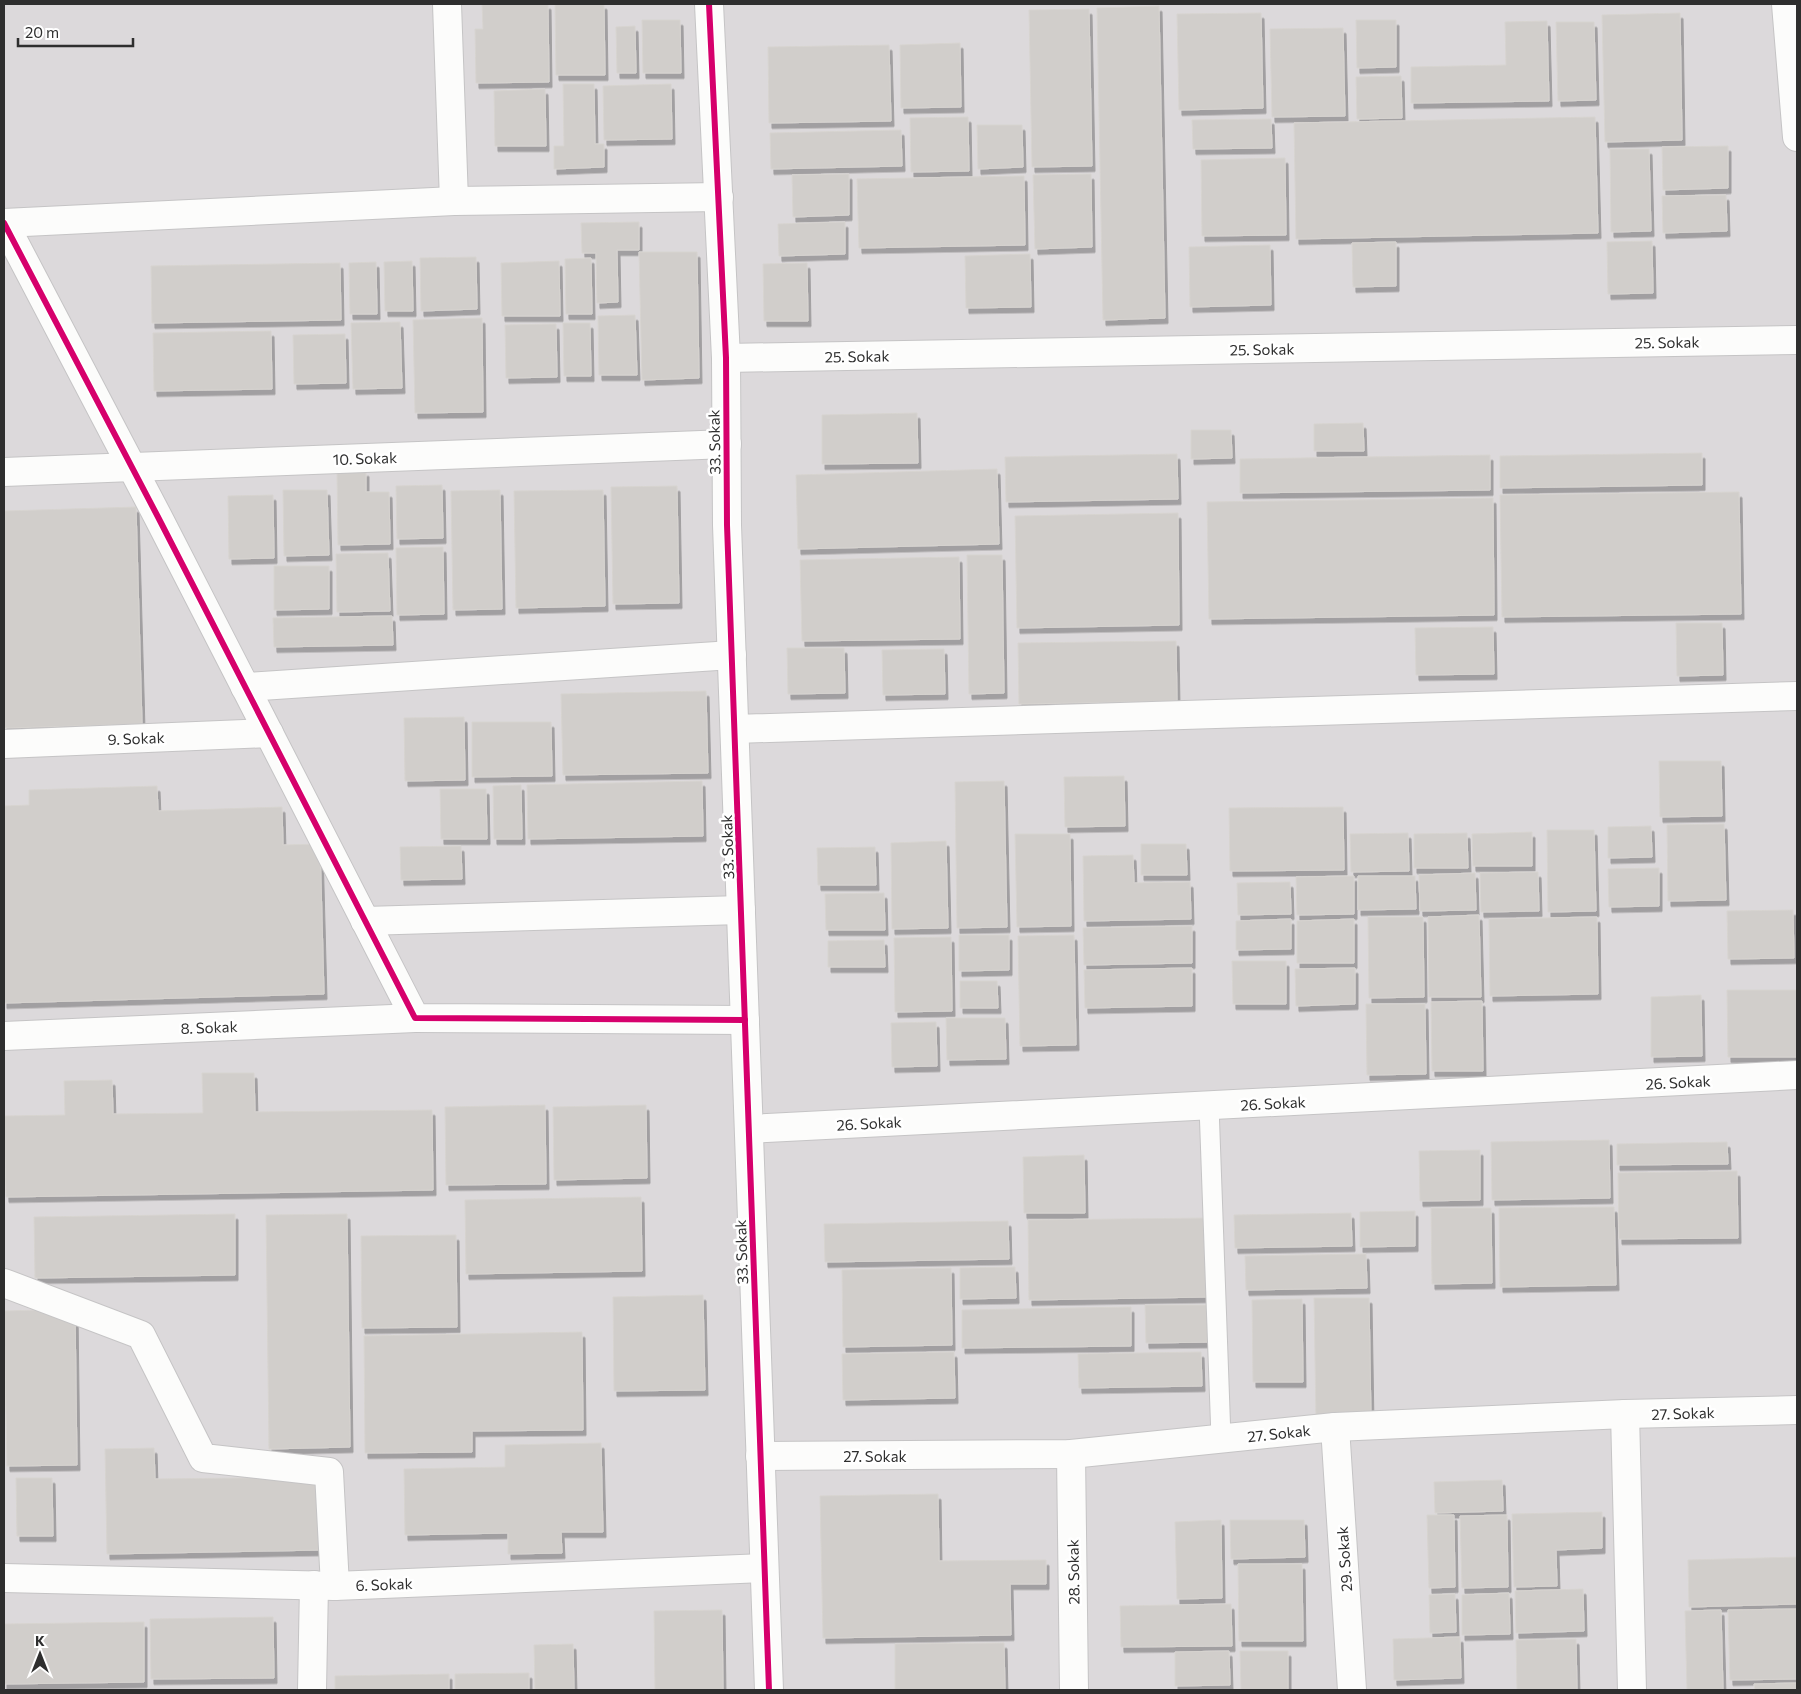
<svg xmlns="http://www.w3.org/2000/svg" width="1801" height="1694" font-family="Commissioner,sans-serif">
	<defs>
		<filter id="shadow"><feDropShadow dx="3" dy="5.5" stdDeviation="0" flood-color="#0004"/></filter>
	</defs>
	<rect width="100%" height="100%" fill="#ece8e4"/>
	<rect fill="#dcd9db" x="4" y="4" width="1793" height="1686"/>
	<g fill="#d1cecb" stroke="#d7d4d0" filter="url(#shadow)">
		<path d="M482,4H548L549,82L476,83L475,29H483Z"/>
		<path d="M555,4H604L605,75H556Z"/>
		<path d="M1159,6L1165,318L1103,320L1097,8Z"/>
		<path d="M1089,9L1092,166L1032,167L1029,10Z"/>
		<path d="M1261,13L1263,108L1179,110L1177,14Z"/>
		<path d="M1680,13L1682,140L1605,142L1602,15Z"/>
		<path d="M642,20H680L681,73H643Z"/>
		<path d="M1356,20H1396V67L1357,68Z"/>
		<path d="M1547,21L1549,101L1411,103V67L1506,65L1505,22Z"/>
		<path d="M1556,22H1594L1596,100L1558,101Z"/>
		<path d="M635,26L636,73H617L616,27Z"/>
		<path d="M1343,28L1345,116L1272,117L1270,29Z"/>
		<path d="M960,43L961,107L901,108L900,45Z"/>
		<path d="M889,45L891,121L769,123L768,47Z"/>
		<path d="M1401,76L1402,118L1357,119L1356,77Z"/>
		<path d="M563,84H594L595,144H604V167L554,169V146H564Z"/>
		<path d="M671,84L672,139L604,140L603,86Z"/>
		<path d="M545,89L546,146H495L494,91Z"/>
		<path d="M968,117L969,171L911,172L910,118Z"/>
		<path d="M1595,117L1598,233L1296,239L1294,123Z"/>
		<path d="M1271,119L1272,148L1193,149L1192,120Z"/>
		<path d="M977,125H1022L1023,167L978,169Z"/>
		<path d="M901,130L902,166L771,169L770,133Z"/>
		<path d="M1728,146V188L1663,190L1662,147Z"/>
		<path d="M1610,149H1649L1651,231L1611,232Z"/>
		<path d="M1285,158L1286,235L1202,236L1201,160Z"/>
		<path d="M849,174V215L793,217L792,175Z"/>
		<path d="M1091,174L1092,247L1035,249L1033,175Z"/>
		<path d="M1024,176L1025,245L859,248L857,179Z"/>
		<path d="M1726,195L1727,231L1663,233L1662,196Z"/>
		<path d="M639,222V250H617L618,302L597,303L596,253H582L581,223Z"/>
		<path d="M845,222V254L779,256L778,224Z"/>
		<path d="M1652,241L1653,293L1608,294L1607,242Z"/>
		<path d="M1396,242V286L1353,287L1352,243Z"/>
		<path d="M1270,245L1271,305L1190,307L1189,247Z"/>
		<path d="M639,252H697L699,378L642,380Z"/>
		<path d="M1030,254L1031,307L966,308L965,256Z"/>
		<path d="M476,257L477,309L421,311L420,258Z"/>
		<path d="M591,258L592,314H566L565,259Z"/>
		<path d="M412,261L413,311H385L384,262Z"/>
		<path d="M559,261L560,316H502L501,263Z"/>
		<path d="M376,262L377,314H350L349,263Z"/>
		<path d="M340,263L341,320L152,323L151,266Z"/>
		<path d="M807,263L808,321H764L763,264Z"/>
		<path d="M635,315L637,375H599L598,316Z"/>
		<path d="M482,318L483,412L415,413L413,320Z"/>
		<path d="M400,322L402,388L353,389L351,323Z"/>
		<path d="M563,323H590L591,376H564Z"/>
		<path d="M556,324L557,377L506,378L505,325Z"/>
		<path d="M271,331L272,389L154,391L153,333Z"/>
		<path d="M345,334L346,383L294,384L293,335Z"/>
		<path d="M917,413L918,463L822,464V415Z"/>
		<path d="M1363,423L1364,451H1314V424Z"/>
		<path d="M1191,430H1231L1232,458L1191,459Z"/>
		<path d="M1702,453V485L1500,488V456Z"/>
		<path d="M1177,454L1178,499L1006,502L1005,457Z"/>
		<path d="M1490,455V490L1240,493V459Z"/>
		<path d="M997,469L999,544L798,549L796,475Z"/>
		<path d="M366,471V492H389L390,544L338,545L337,472Z"/>
		<path d="M442,485L443,538L397,539L396,486Z"/>
		<path d="M677,486L679,603L613,604L611,487Z"/>
		<path d="M283,490H327L329,555L284,556Z"/>
		<path d="M500,490L502,609L453,610L451,491Z"/>
		<path d="M603,490L605,606L516,608L514,491Z"/>
		<path d="M1739,492L1741,614L1502,617L1500,495Z"/>
		<path d="M273,495L274,558L229,559L228,496Z"/>
		<path d="M1493,498L1494,615L1209,619L1207,502Z"/>
		<path d="M136,507L142,724L4,728V511Z"/>
		<path d="M1178,513L1179,625L1017,628L1015,516Z"/>
		<path d="M443,547L444,614L397,615L396,548Z"/>
		<path d="M388,553L390,611L337,612L336,554Z"/>
		<path d="M967,555H1002L1004,693L969,694Z"/>
		<path d="M959,557L960,639L802,641L800,560Z"/>
		<path d="M274,566H329V609L274,610Z"/>
		<path d="M392,616L393,645L274,647L273,618Z"/>
		<path d="M1676,623H1722L1723,675L1677,676Z"/>
		<path d="M1493,627L1494,674L1416,675L1415,628Z"/>
		<path d="M1176,641L1177,701L1019,704L1018,643Z"/>
		<path d="M787,648H844L845,693L788,694Z"/>
		<path d="M944,649L945,694L883,695L882,650Z"/>
		<path d="M706,691L708,773L563,775L561,694Z"/>
		<path d="M464,717L465,780L405,781L404,718Z"/>
		<path d="M472,722H551L552,776L472,777Z"/>
		<path d="M1659,761H1721L1722,816L1660,817Z"/>
		<path d="M1124,776L1125,826L1065,827L1064,777Z"/>
		<path d="M702,781L703,836L528,839L527,785Z"/>
		<path d="M1004,781L1007,927L957,928L955,782Z"/>
		<path d="M521,785L522,839H494L493,786Z"/>
		<path d="M157,786L158,811L282,807L283,845L320,844L324,994L4,1003V806L29,805V790Z"/>
		<path d="M440,789H486L487,839H441Z"/>
		<path d="M1343,807L1344,870L1230,871L1229,808Z"/>
		<path d="M1724,824L1726,900L1668,901L1667,825Z"/>
		<path d="M1651,826L1652,857L1608,858V827Z"/>
		<path d="M1547,830H1594L1596,911L1548,912Z"/>
		<path d="M1532,832V866H1473L1472,834Z"/>
		<path d="M1408,833L1409,871L1351,872L1350,834Z"/>
		<path d="M1467,833L1468,868H1414V834Z"/>
		<path d="M1015,834H1070L1071,926L1017,927Z"/>
		<path d="M946,841L948,928L892,929L891,843Z"/>
		<path d="M1141,844H1186L1187,875H1141Z"/>
		<path d="M461,846L462,879L401,880L400,847Z"/>
		<path d="M875,847L876,885H818L817,848Z"/>
		<path d="M1133,855L1134,883L1190,882L1191,919L1084,921L1083,856Z"/>
		<path d="M1659,868V906L1609,907L1608,869Z"/>
		<path d="M1538,872L1539,911L1481,912L1480,873Z"/>
		<path d="M1475,873L1476,910L1420,911L1419,875Z"/>
		<path d="M1354,876V914L1297,915L1296,877Z"/>
		<path d="M1358,876H1415L1416,909L1358,910Z"/>
		<path d="M1290,882L1291,914L1238,915L1237,883Z"/>
		<path d="M884,893L885,930H826L825,894Z"/>
		<path d="M1793,910L1794,958L1728,959L1727,911Z"/>
		<path d="M1479,915L1481,997H1429L1428,917Z"/>
		<path d="M1368,917H1423L1424,997L1369,998Z"/>
		<path d="M1597,917L1598,994L1490,996L1489,919Z"/>
		<path d="M1291,919V949L1236,950V921Z"/>
		<path d="M1354,919V963H1297V921Z"/>
		<path d="M1192,926V963L1084,965L1083,928Z"/>
		<path d="M959,935H1009V970L959,971Z"/>
		<path d="M1074,935L1076,1045L1020,1046L1018,936Z"/>
		<path d="M951,937L952,1011L895,1012L894,938Z"/>
		<path d="M884,940L885,967H828V941Z"/>
		<path d="M1232,961H1286V1004H1233Z"/>
		<path d="M1192,968V1006L1085,1008L1084,970Z"/>
		<path d="M1355,968V1004L1296,1006L1295,969Z"/>
		<path d="M960,981H997L998,1008H960Z"/>
		<path d="M1727,990H1797V1057H1728Z"/>
		<path d="M1701,995L1702,1056L1651,1057V997Z"/>
		<path d="M1482,1001L1483,1071H1432L1431,1002Z"/>
		<path d="M1366,1004H1425L1426,1074L1367,1075Z"/>
		<path d="M946,1018H1005L1006,1059L947,1060Z"/>
		<path d="M936,1022L937,1066L892,1067L891,1023Z"/>
		<path d="M202,1073H254L255,1112L432,1110L433,1190L6,1197L4,1116L65,1115L64,1081L112,1080L113,1114L203,1113Z"/>
		<path d="M545,1105L546,1184L446,1185L445,1107Z"/>
		<path d="M646,1105L647,1178L554,1180L553,1107Z"/>
		<path d="M1609,1140L1610,1198L1492,1200L1491,1142Z"/>
		<path d="M1727,1142L1728,1164L1617,1165V1144Z"/>
		<path d="M1480,1150V1200L1420,1201L1419,1151Z"/>
		<path d="M1084,1155L1085,1213H1024L1023,1157Z"/>
		<path d="M1737,1171L1738,1238L1619,1239L1618,1173Z"/>
		<path d="M641,1197L642,1271L466,1274L465,1200Z"/>
		<path d="M1614,1207L1616,1285L1500,1287L1499,1208Z"/>
		<path d="M1431,1208H1491L1492,1283L1432,1284Z"/>
		<path d="M1415,1211V1246L1360,1247V1212Z"/>
		<path d="M1351,1213L1352,1246L1235,1248L1234,1215Z"/>
		<path d="M235,1214V1275L35,1278L34,1217Z"/>
		<path d="M347,1214L350,1447L269,1449L266,1215Z"/>
		<path d="M1206,1218L1208,1297L1029,1300L1028,1220Z"/>
		<path d="M1008,1221L1009,1259L825,1262L824,1224Z"/>
		<path d="M456,1235L457,1327L362,1328L361,1236Z"/>
		<path d="M1366,1254L1367,1288L1246,1290L1245,1256Z"/>
		<path d="M1015,1267L1016,1298L960,1299V1268Z"/>
		<path d="M951,1268L952,1345L843,1347L842,1270Z"/>
		<path d="M703,1295L705,1390L614,1391L613,1297Z"/>
		<path d="M1314,1298H1369L1371,1420L1316,1421Z"/>
		<path d="M1302,1299L1303,1382H1253L1252,1300Z"/>
		<path d="M1145,1305H1214V1342L1146,1343Z"/>
		<path d="M1131,1307V1346L962,1348V1310Z"/>
		<path d="M75,1309L77,1465L7,1466L4,1311Z"/>
		<path d="M582,1332L583,1430L472,1431V1452L365,1453L364,1336Z"/>
		<path d="M954,1352L955,1398L843,1400L842,1354Z"/>
		<path d="M1201,1352L1202,1386L1079,1388L1078,1354Z"/>
		<path d="M601,1443L603,1532H561L562,1553L508,1554V1533L405,1535L404,1469L505,1467V1445Z"/>
		<path d="M154,1448L155,1479L322,1477L323,1550L107,1554L105,1449Z"/>
		<path d="M16,1478H52L53,1536H17Z"/>
		<path d="M1502,1480L1503,1511L1435,1513L1434,1482Z"/>
		<path d="M938,1494L939,1561L1046,1560V1584H1010L1011,1635L823,1638L820,1496Z"/>
		<path d="M1602,1512V1548L1556,1550L1557,1586L1514,1587L1512,1514Z"/>
		<path d="M1427,1515H1454L1455,1587L1429,1588Z"/>
		<path d="M1507,1515L1508,1587L1462,1588L1460,1516Z"/>
		<path d="M1221,1520L1222,1598L1177,1599L1175,1522Z"/>
		<path d="M1230,1520H1304L1305,1557L1231,1559Z"/>
		<path d="M1797,1557V1604L1689,1607L1688,1560Z"/>
		<path d="M1238,1564H1302L1303,1641H1239Z"/>
		<path d="M1583,1589L1584,1631L1516,1633L1515,1591Z"/>
		<path d="M1509,1593L1510,1634L1462,1635V1595Z"/>
		<path d="M1455,1594L1456,1632L1430,1633L1429,1595Z"/>
		<path d="M1231,1604L1232,1646L1121,1647L1120,1606Z"/>
		<path d="M1797,1609V1679L1730,1680L1728,1610Z"/>
		<path d="M722,1610L723,1690H655L654,1611Z"/>
		<path d="M1721,1610L1723,1690H1687L1685,1611Z"/>
		<path d="M273,1617L274,1678L151,1679L150,1619Z"/>
		<path d="M144,1622V1682L4,1684V1624Z"/>
		<path d="M1460,1637L1461,1678L1394,1680L1393,1639Z"/>
		<path d="M1576,1639L1577,1690H1517L1516,1640Z"/>
		<path d="M1004,1643L1005,1690H895V1644Z"/>
		<path d="M573,1644L574,1690H535L534,1645Z"/>
		<path d="M1229,1651L1230,1685L1175,1686V1652Z"/>
		<path d="M1240,1651H1288V1690H1241Z"/>
		<path d="M529,1673V1690H455V1674Z"/>
		<path d="M449,1674V1690H335V1676Z"/>
		<path d="M1797,1683V1690H1755L1754,1684Z"/>
	</g>
	<g fill="none" stroke-linecap="round" stroke-linejoin="round">
		<g stroke="#c5c4c5" stroke-width="21">
			<path id="lane" d="M1209,1106L1221,1438"/>
		</g>
		<g stroke="#c5c4c5" stroke-width="30">
			<g id="street">
				<path d="M447,4L454,201"/>
				<path d="M709,4L726,358L727,525L769,1690"/>
				<path d="M1786,4L1797,137"/>
				<path d="M4,223L158,517L415,1018L745,1020"/>
				<path d="M4,223L454,201L719,197"/>
				<path d="M726,358L1797,340"/>
				<path d="M4,472L727,444"/>
				<path d="M245,687L732,655"/>
				<path d="M735,729L1797,696"/>
				<path d="M4,744L269,733"/>
				<path d="M365,921L741,910"/>
				<path d="M4,1036L415,1018"/>
				<path d="M749,1129L1797,1075"/>
				<path d="M4,1283L141,1335L203,1458L329,1472L335,1586"/>
				<path d="M1625,1414L1632,1690"/>
				<path d="M1335,1427L1352,1690"/>
				<path d="M1071,1454L1074,1690"/>
				<path d="M760,1456L1071,1454L1335,1427L1625,1414L1797,1410"/>
				<path d="M4,1578L335,1586L764,1568"/>
				<path d="M312,1690L314,1585"/>
			</g>
		</g>
		<use href="#lane" stroke="#fcfcfb" stroke-width="19"/>
		<use href="#street" stroke="#fcfcfb" stroke-width="28"/>
		<g stroke="#fff" stroke-width="9">
			<g id="cycleway">
				<path d="M709,4L726,358L727,525L769,1690"/>
				<path d="M4,223L158,517L415,1018L745,1020"/>
			</g>
		</g>
		<use href="#cycleway" stroke="#d6006c" stroke-width="6"/>
	</g>
	<g text-anchor="middle" dominant-baseline="central" stroke-width="5" stroke-linejoin="round" paint-order="stroke">
		<g font-size="15" fill="#2e2e2e" stroke="#fff">
			<text transform="translate(1667 342) rotate(-1)">25. Sokak</text>
			<text transform="translate(1262 349) rotate(-1)">25. Sokak</text>
			<text transform="translate(857 356) rotate(-1)">25. Sokak</text>
			<text transform="translate(714 442) rotate(-91)">33. Sokak</text>
			<text transform="translate(365 458) rotate(-2)">10. Sokak</text>
			<text transform="translate(136 738) rotate(-2)">9. Sokak</text>
			<text transform="translate(727 847) rotate(-92)">33. Sokak</text>
			<text transform="translate(209 1027) rotate(-2)">8. Sokak</text>
			<text transform="translate(1678 1082) rotate(-3)">26. Sokak</text>
			<text transform="translate(1273 1103) rotate(-3)">26. Sokak</text>
			<text transform="translate(869 1123) rotate(-3)">26. Sokak</text>
			<text transform="translate(741 1252) rotate(-92)">33. Sokak</text>
			<text transform="translate(1683 1413) rotate(-2)">27. Sokak</text>
			<text transform="translate(1279 1433) rotate(-6)">27. Sokak</text>
			<text x="875" y="1456">27. Sokak</text>
			<text transform="translate(1344 1559) rotate(-94)">29. Sokak</text>
			<text transform="translate(1073 1572) rotate(-91)">28. Sokak</text>
			<text transform="translate(384 1584) rotate(-2)">6. Sokak</text>
		</g>
	</g>
	<rect width="1801" height="1694" fill="none" stroke="#2e2e2e" stroke-width="10"/>
	<g transform="translate(40 1654)" stroke="#ffffff" stroke-width="4" paint-order="stroke">
	<path d="M0-4L9 19L0 12L-9 19Z" fill="#2e2e2e"/>
	<text y="-8" font-size="14" font-weight="bold" text-anchor="middle" fill="#2e2e2e">K</text>
	</g>
	<path d="M18 38v8h115v-8" fill="none" stroke="#2e2e2e" stroke-width="2.5"/>
	<text x="25" y="38" font-size="15" fill="#2e2e2e" stroke="#ffffff" stroke-width="4" paint-order="stroke">20 m</text>
</svg>
